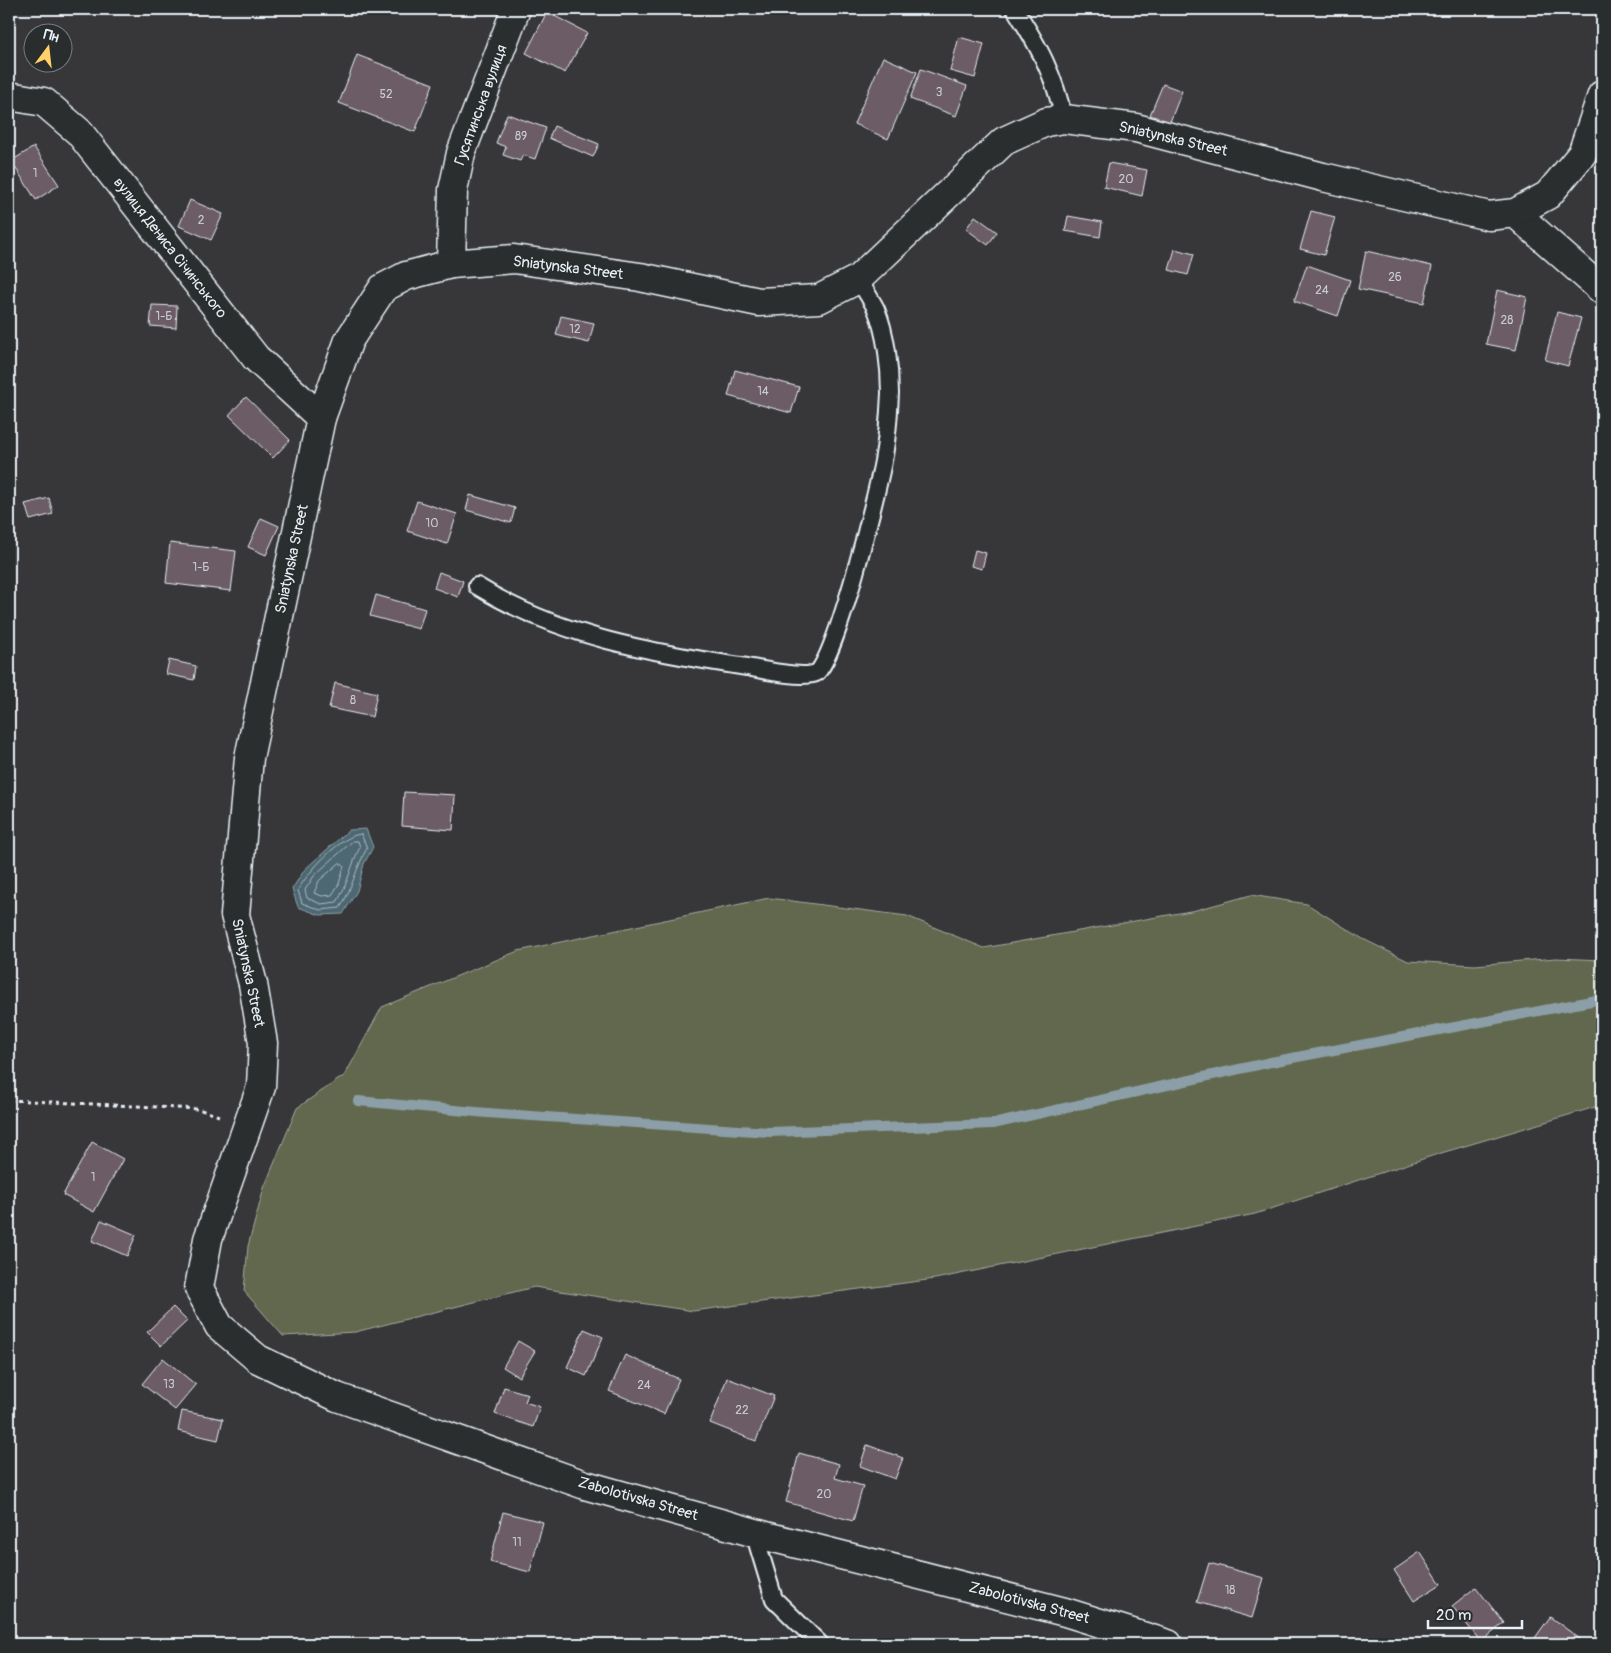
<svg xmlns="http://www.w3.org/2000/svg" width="1611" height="1653" font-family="Pangolin,sans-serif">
	<rect width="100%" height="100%" fill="#373639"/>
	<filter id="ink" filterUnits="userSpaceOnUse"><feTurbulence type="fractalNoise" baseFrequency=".02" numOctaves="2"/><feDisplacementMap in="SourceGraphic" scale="10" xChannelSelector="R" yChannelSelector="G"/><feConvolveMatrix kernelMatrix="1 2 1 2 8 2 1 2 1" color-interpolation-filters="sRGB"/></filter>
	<g filter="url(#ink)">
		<path fill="#62674d" stroke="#a5aca2" d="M1251,895L1307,904L1363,939L1408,961L1475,965L1556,958L1602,960V1105L1438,1154L1255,1214L935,1279L693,1311L534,1287L355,1332L283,1336L244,1291L248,1246L264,1188L297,1108L345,1075L382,1007L518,951L769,898L907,916L984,948L1196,910Z"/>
		<path fill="#4e6873" stroke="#8c9fa8" d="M366,829L373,847L364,864L357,891L343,914L320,915L298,907L292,889L305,869L349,830Z"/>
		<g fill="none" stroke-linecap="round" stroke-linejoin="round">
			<g stroke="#aabac3" stroke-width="1">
				<path d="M361,834L367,848C356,868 352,889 340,908L320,910L302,903L298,890C308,872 341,835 361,834Z"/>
				<path d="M353,841H358L360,847C351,865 348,884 337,902L321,904L307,898L305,890L314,876Z"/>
				<path d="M340,863L344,866L339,884L332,895L322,896L314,893L319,881Z"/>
			</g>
			<path stroke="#8c9fa8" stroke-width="10" d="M358,1101L487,1113L769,1132L993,1124L1271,1062L1602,999"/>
		</g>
		<g fill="#6c5c65" stroke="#e8f1f8">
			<path d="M547,12L587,33L565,73L526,53Z"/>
			<path d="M959,37L984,44L975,78L950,71Z"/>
			<path d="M357,55L433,84L415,132L339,103Z"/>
			<path d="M883,57L917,72L888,139L854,124Z"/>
			<path d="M921,69L967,86L956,116L910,99Z"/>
			<path d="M1163,84L1182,91L1170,122L1150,115Z"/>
			<path d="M507,114L546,128L535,159L523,155L520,161L503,155L506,147L496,143Z"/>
			<path d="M554,126L599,144L593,157L549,138Z"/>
			<path d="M34,147L59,185L36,200L11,161Z"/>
			<path d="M1109,163L1147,170L1142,196L1104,187Z"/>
			<path d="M190,200L223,214L211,240L179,226Z"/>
			<path d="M1311,211L1335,217L1324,255L1300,249Z"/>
			<path d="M975,216L997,232L988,245L966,229Z"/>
			<path d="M1068,216L1102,222L1100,237L1065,231Z"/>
			<path d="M1175,249L1194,254L1188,275L1169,270Z"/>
			<path d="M1366,251L1432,266L1424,303L1358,289Z"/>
			<path d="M1307,265L1350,280L1338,316L1294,301Z"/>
			<path d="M1497,290L1527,297L1516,350L1486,344Z"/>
			<path d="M152,305L177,306L176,328L150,326Z"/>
			<path d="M1557,312L1581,318L1568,366L1545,360Z"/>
			<path d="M561,316L594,323L589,343L556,335Z"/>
			<path d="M735,370L799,387L791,413L728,396Z"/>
			<path d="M246,397L290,440L273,458L229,415Z"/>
			<path d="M470,495L515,508L511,523L466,510Z"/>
			<path d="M49,498L53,514L30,520L25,504Z"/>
			<path d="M417,501L457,514L447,544L407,531Z"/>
			<path d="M261,518L279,526L266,555L248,547Z"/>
			<path d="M170,543L236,551L231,591L166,583Z"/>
			<path d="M975,550L986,553L982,569L971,566Z"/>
			<path d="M439,572L463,581L458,597L434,588Z"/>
			<path d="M376,595L425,609L419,629L370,616Z"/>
			<path d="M169,660L196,666L194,680L166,674Z"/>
			<path d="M335,683L377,693L372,717L329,708Z"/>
			<path d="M404,792L455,795L453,830L402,826Z"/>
			<path d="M92,1142L123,1159L94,1212L63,1195Z"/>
			<path d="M101,1220L136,1235L127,1256L92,1241Z"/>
			<path d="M173,1307L187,1321L161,1346L147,1332Z"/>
			<path d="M584,1329L603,1337L586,1376L567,1367Z"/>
			<path d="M518,1341L535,1351L519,1377L503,1367Z"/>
			<path d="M625,1355L679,1379L664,1414L609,1391Z"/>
			<path d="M163,1358L196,1385L175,1410L142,1384Z"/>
			<path d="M727,1378L774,1396L756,1441L710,1423Z"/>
			<path d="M504,1387L528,1394L525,1402L540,1407L533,1427L495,1414Z"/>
			<path d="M182,1411L223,1419L218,1440L178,1431Z"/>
			<path d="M867,1445L903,1458L895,1479L860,1466Z"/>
			<path d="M799,1453L839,1464L835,1478L863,1486L853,1521L786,1502Z"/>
			<path d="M503,1512L543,1522L530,1572L490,1562Z"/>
			<path d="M1420,1552L1441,1584L1414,1601L1394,1570Z"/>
			<path d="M1209,1563L1264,1578L1252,1618L1197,1602Z"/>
			<path d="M1476,1587L1504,1623L1481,1642L1452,1606Z"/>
			<path d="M1550,1617L1587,1644H1536L1532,1642Z"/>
		</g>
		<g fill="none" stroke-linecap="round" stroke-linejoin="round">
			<g stroke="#e8f1f8" stroke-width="20">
				<g id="lane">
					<path d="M1015,9C1039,47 1054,74 1064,119"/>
					<path d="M477,586C559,637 654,653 747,667C763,670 802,679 816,673C835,664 878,489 883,461C887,440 889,415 890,393C890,367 886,333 876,309C871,299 864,289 858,279"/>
					<path d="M766,1536L758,1546L774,1599L820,1644"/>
				</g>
			</g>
			<g stroke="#e8f1f8" stroke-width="31">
				<g id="street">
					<path d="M9,96L44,102L79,132L256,358L321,418"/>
					<path d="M1515,213L1602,290"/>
					<path d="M451,264L453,190L461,153L516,9"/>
					<path d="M1168,1644L1065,1612L766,1536L585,1485L337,1397L258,1359L219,1326L199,1288L208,1239L261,1087L263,1043L253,984L235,915L249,758L321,418L349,340L383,288L406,276L451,264L514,259L640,277L759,302L819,299L858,279L1004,141L1046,122L1064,119L1136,128L1323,177L1489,216L1515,213L1548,195L1582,154L1602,95"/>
				</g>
			</g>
			<path stroke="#e8f1f8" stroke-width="3" stroke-dasharray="4 4" stroke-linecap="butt" d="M9,1100L198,1109L219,1116"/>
			<use href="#lane" stroke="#2a2d2e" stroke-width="16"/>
			<use href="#street" stroke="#2a2d2e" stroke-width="28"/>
		</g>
	</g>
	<g text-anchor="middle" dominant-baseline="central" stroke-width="4" stroke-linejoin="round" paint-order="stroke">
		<g font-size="12" fill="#c9ccd3">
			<text x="939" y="92">3</text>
			<text x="386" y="94">52</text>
			<text x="521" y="136">89</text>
			<text x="35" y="173">1</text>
			<text x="1126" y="179">20</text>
			<text x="201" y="220">2</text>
			<text x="1395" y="277">26</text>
			<text x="1322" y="290">24</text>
			<text x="164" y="316">1-Б</text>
			<text x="1507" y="320">28</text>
			<text x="575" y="329">12</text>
			<text x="763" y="391">14</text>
			<text x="432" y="523">10</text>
			<text x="201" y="567">1-Б</text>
			<text x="353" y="700">8</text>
			<text x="93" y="1177">1</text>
			<text x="169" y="1384">13</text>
			<text x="644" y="1385">24</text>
			<text x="742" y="1410">22</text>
			<text x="824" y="1494">20</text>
			<text x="517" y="1542">11</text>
			<text x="1230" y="1590">18</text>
		</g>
		<g font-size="15" fill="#e8f1f8" stroke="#2a2d2e">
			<text transform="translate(481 105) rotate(-70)">Гусятинська вулиця</text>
			<text transform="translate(1173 139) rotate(13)">Sniatynska Street</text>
			<text transform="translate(170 248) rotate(52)">вулиця Дениса Січинського</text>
			<text transform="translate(568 268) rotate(7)">Sniatynska Street</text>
			<text transform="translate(292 559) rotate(-78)">Sniatynska Street</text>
			<text transform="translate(248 973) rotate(78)">Sniatynska Street</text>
			<text transform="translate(638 1499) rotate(16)">Zabolotivska Street</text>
			<text transform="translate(1029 1603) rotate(15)">Zabolotivska Street</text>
		</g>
	</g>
	<rect width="1611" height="1653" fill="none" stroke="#2a2d2e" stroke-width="30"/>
	<rect x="15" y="15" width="1581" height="1623" fill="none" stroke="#e8f1f8" stroke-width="2" filter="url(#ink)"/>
	<g transform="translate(48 48) rotate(15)"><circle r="24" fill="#2a2d2e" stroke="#767b7f"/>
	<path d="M0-4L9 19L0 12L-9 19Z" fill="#ffd166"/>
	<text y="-8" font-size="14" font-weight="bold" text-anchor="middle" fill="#e8f1f8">Пн</text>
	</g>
	<path d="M1428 1620v8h94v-8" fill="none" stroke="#e8f1f8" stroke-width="2.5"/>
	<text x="1436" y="1620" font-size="15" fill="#e8f1f8" stroke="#2a2d2e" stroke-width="4" paint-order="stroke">20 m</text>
</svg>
